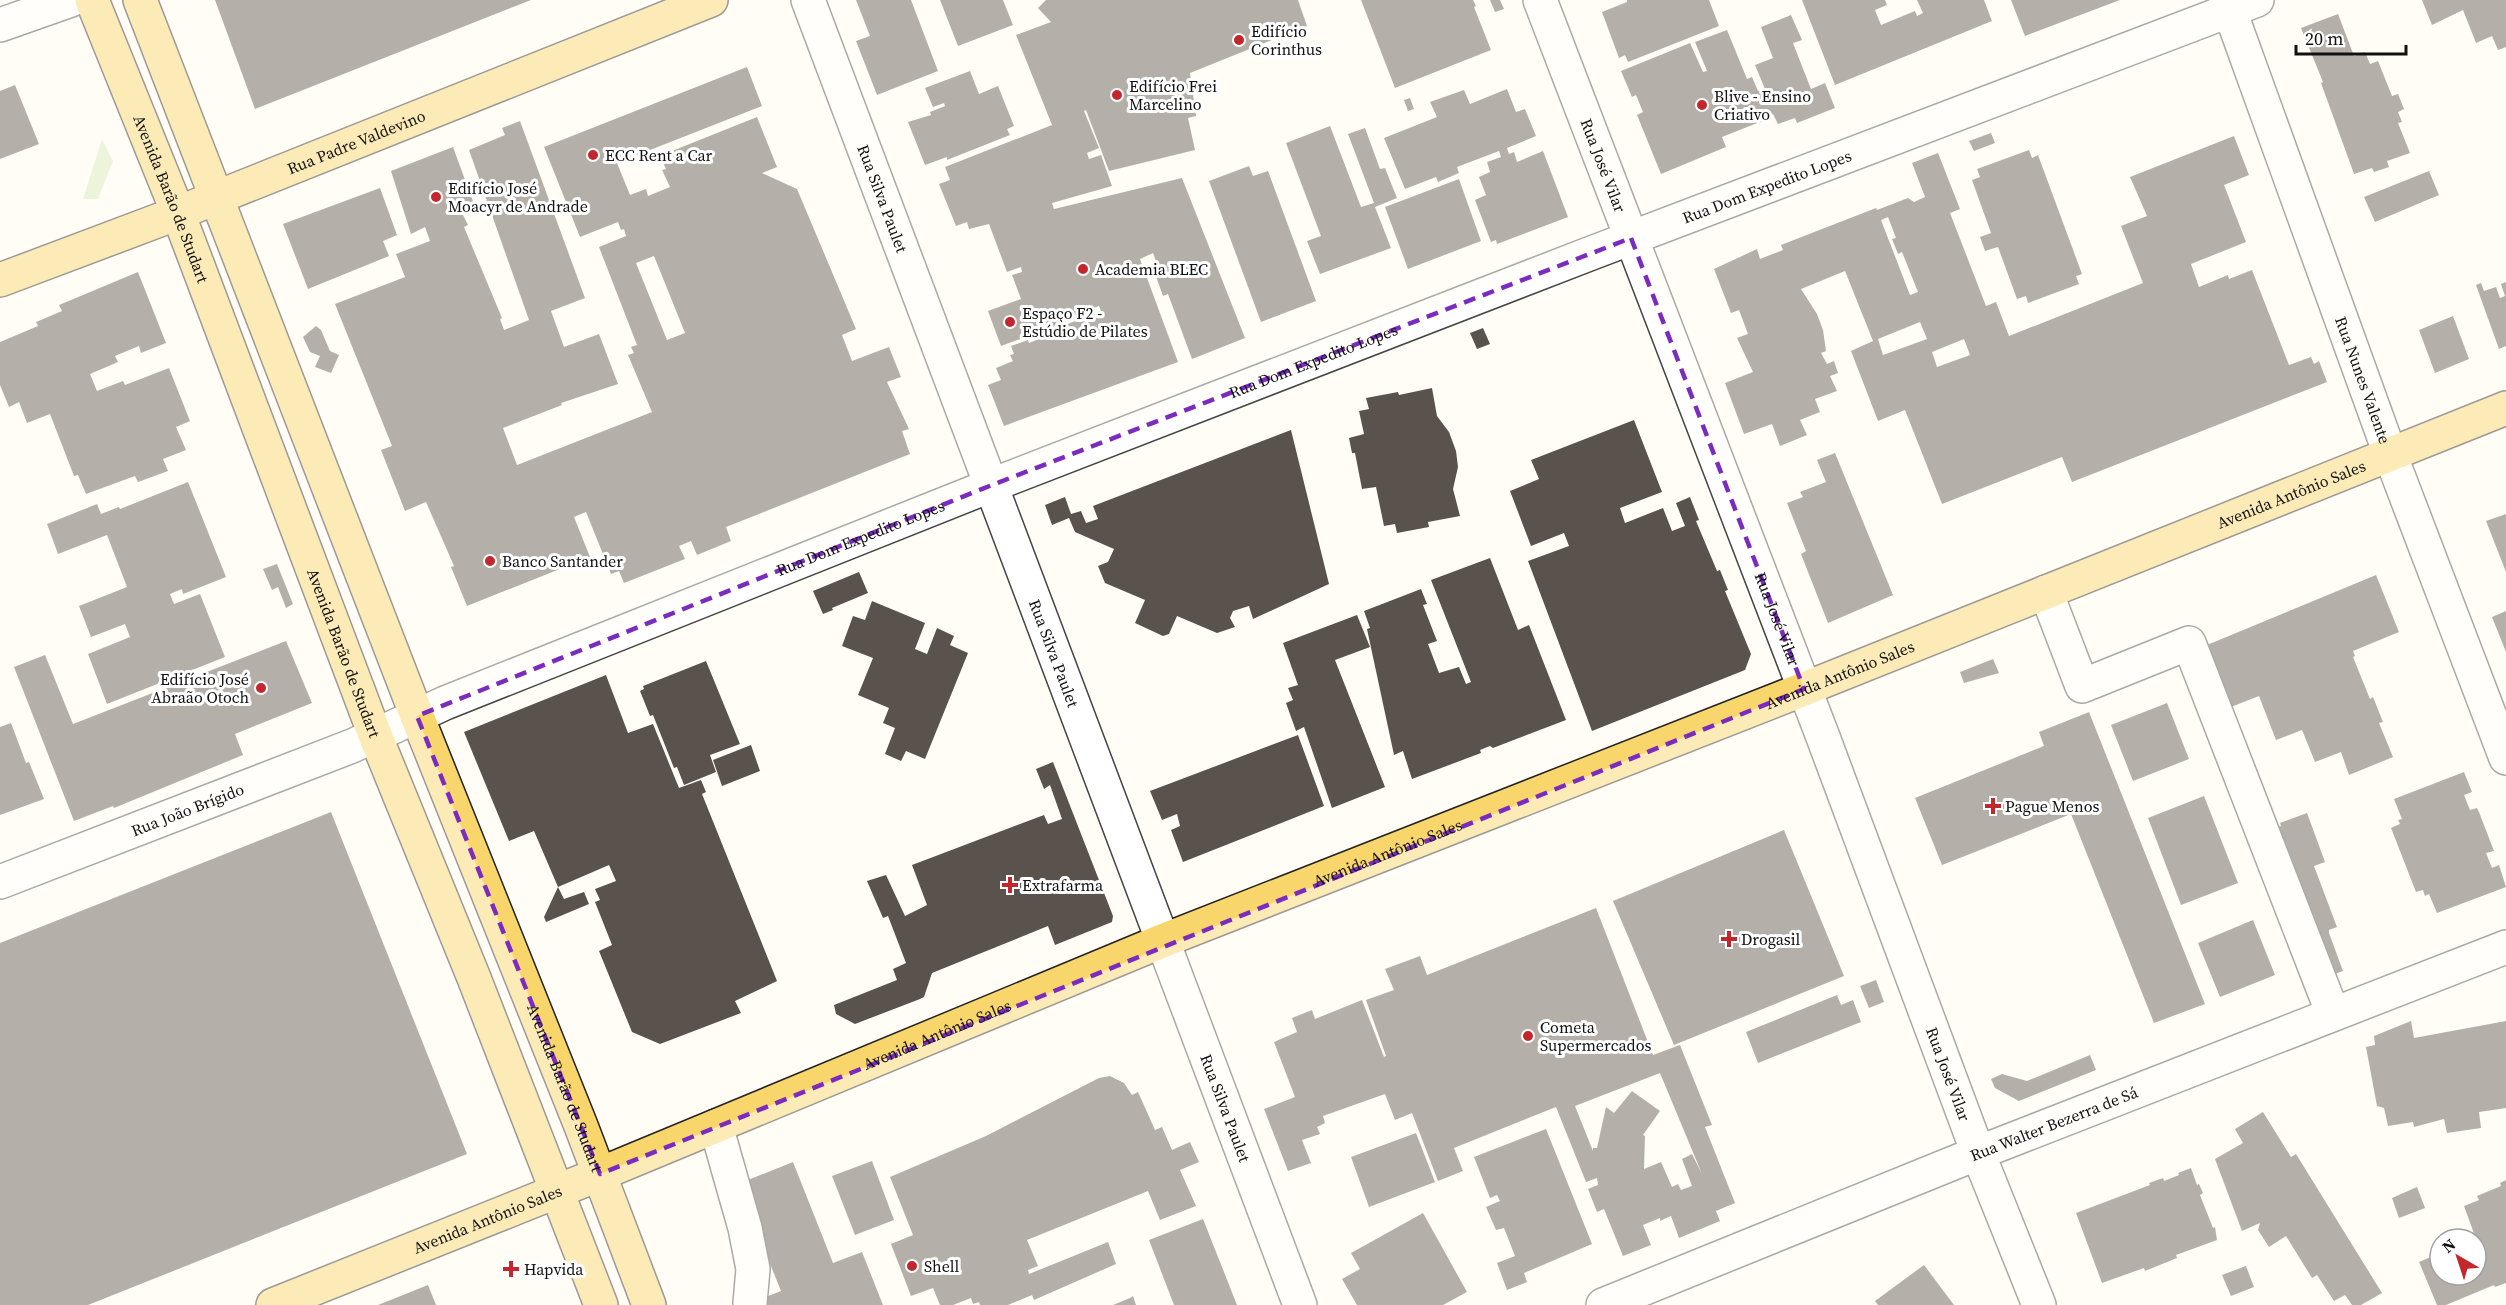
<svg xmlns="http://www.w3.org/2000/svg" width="2506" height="1305" font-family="'Source Serif 4',serif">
	<rect width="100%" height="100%" fill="#fffdf5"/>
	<path fill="#d5ebbd" d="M102,139L113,161L98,199H83Z"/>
	<g fill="#5a524d" fill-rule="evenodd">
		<path d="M215,0H531L255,109Z"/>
		<path d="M856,0H911L938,71L877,95L856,41L870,36Z"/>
		<path d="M940,0H1003L1013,25L958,46Z"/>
		<path d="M1046,0H1298L1307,26L1190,73L1196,116L1188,118L1195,150L1109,171L1086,110L1084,111L1099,148L1087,153L1089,159L1101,155L1112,186L1052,203L1054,209L1182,178L1245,338L1192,359L1168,294L1163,296L1154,271L1159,269L1153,253L1140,259L1178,362L1004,426L988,385L1001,380L996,368L1013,361L1010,355L1014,354L1011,346L1028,340L1029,343L1066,328L1065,325L1101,311L1099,306L1072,316L1073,319L1001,346L988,311L1021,299L1012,275L1022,272L1021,267L1007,272L989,224L969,229L967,222L956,226L939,184L950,180L945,167L1052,125L1016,35L1051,22L1038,8Z"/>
		<path d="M1361,0H1473L1476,6L1474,7L1491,50L1395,88Z"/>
		<path d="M1490,0H1500L1504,9L1495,12Z"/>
		<path d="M1627,0H1709L1719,26L1628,62L1625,55L1619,58L1602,12L1627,2Z"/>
		<path d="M1802,0H1885L1887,5L1875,10L1881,25L1915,11L1917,16L1923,13L1917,0H1984L1992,21L1835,85Z"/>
		<path d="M2011,0H2120L2025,36Z"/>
		<path d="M2422,0H2506V47L2498,50L2492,36L2476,43L2463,10L2432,25Z"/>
		<path d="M2338,14L2354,56L2365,52L2370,64L2378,61L2392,96L2398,94L2404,109L2398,112L2402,122L2398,123L2410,153L2387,161L2389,167L2374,172L2372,168L2354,174L2321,83L2323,82L2301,28Z"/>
		<path d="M1791,15L1802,40L1793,43L1811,89L1825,83L1835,108L1797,123L1795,118L1778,124L1773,114L1768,115L1770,118L1722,137L1726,147L1661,174L1637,115L1643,112L1636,95L1632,97L1621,71L1690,43L1703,72L1707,71L1695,42L1727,30L1747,79L1752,77L1758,91L1765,89L1755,65L1773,58L1761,27Z"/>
		<path d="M747,67L762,106L617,163L630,195L646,189L648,196L670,187L662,170L666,169L661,158L662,155L757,117L777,167L762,173L797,189L856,329L842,335L852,361L889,347L901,377L887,382L909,429L902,431L910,454L726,527L731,541L697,555L691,541L679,546L685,559L624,583L619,571L611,574L586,512L574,517L590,557L467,606L451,567L454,566L426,502L405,511L381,450L392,446L335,304L405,277L396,254L430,241L425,227L411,234L391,171L453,147L475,207L462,213L468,225L464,227L502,318L500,319L504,330L529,320L469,150L505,135L502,128L520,121L585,298L551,311L564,347L599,334L618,384L561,403L562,405L503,428L517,465L652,412L628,355L634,353L631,347L637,345L599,247L626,236L624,229L621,230L618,222L580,237L544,147ZM654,256L685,333L667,340L636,263Z"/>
		<path d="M970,71L979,94L998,86L1014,126L1007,129L1010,135L947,160V157L925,165L908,122L931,115L930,112L945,106L944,103L933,107L925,88Z"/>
		<path d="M15,85L39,144L0,159V91Z"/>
		<path d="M1507,89L1516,112L1525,109L1536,136L1507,148L1509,154L1514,152L1517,162L1543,151L1568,217L1497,244L1496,240L1491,242L1475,200L1486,195L1479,177L1490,172L1487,162L1501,157L1499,151L1457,167L1459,173L1438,182L1436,177L1405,189L1384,138L1437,117L1430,102L1464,90L1470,104Z"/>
		<path d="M1410,98L1414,109L1408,111L1404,100Z"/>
		<path d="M1330,126L1361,207L1374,203L1348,134L1365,128L1380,169L1385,168L1397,198L1375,207L1391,248L1320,274L1307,241L1321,236L1286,143Z"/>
		<path d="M1991,133L1995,143L1974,151L1969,141Z"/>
		<path d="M2234,136L2249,175L2224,185L2246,242L2191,264L2199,287L2228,275L2229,279L2252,270L2289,365L2311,357L2314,364L2319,361L2327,382L2072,482L2062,457L1942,504L1905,410L1878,421L1851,351L1873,341L1845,271L1801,289L1817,314L1823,330L1826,351L1821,353L1827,364L1834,361L1838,373L1830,376L1837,391L1815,399L1820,412L1800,420L1807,435L1780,446L1772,424L1744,434L1725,383L1753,372L1737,338L1748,334L1739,310L1731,313L1714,269L1757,249L1760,259L1783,250L1781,245L1876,208L1877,210L1908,198L1914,202L1925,197L1912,163L1938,153L1960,209L1950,213L1986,306L1996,302L2009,336L2143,283L2121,226L2147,216L2130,177ZM1888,217L1896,238L1892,239L1898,254L1902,252L1918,292L1910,295L1881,220ZM1920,322L1927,339L1883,355L1878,339ZM1964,339L1970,355L1937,367L1932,352Z"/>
		<path d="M2029,150L2032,158L2038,155L2082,274L2076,276L2079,284L2028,303L2026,296L2017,299L1998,247L1985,251L1980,237L1991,233L1972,180L1980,177L1977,169Z"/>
		<path d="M1249,166L1253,176L1268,171L1316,301L1261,322L1209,181Z"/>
		<path d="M2429,171L2439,195L2375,222L2364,197Z"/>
		<path d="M1459,179L1481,241L1408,269L1385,207Z"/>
		<path d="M380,188L397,235L383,241L389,256L308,289L283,224Z"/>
		<path d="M138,272L166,343L141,353L139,346L115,356L118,362L90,374L97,391L123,381L125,385L169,368L190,421L176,427L186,450L163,459L168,471L138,482L135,476L86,494L78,475L74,476L50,414L27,423L19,402L9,407L0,385V342L38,326L36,322L62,311L59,305Z"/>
		<path d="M2506,282V346L2499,349L2476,285L2481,283L2484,291L2496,287L2500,298L2505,296L2501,284Z"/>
		<path d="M2453,316L2469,359L2435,373L2419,330Z"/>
		<path d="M316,326L321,330L330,351L339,355L331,373L315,367L320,356L310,352L303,337Z"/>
		<path d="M1483,328L1490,344L1477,349L1470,333Z"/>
		<path d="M1432,388L1437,416L1449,432L1456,451L1458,467L1453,489L1460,516L1428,522L1429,527L1397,533L1395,524L1384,526L1376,487L1362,489L1355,453H1352L1349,438L1364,434L1359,411L1369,409L1366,398L1398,392L1399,395Z"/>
		<path d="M1634,420L1662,492L1620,508L1625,523L1663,508L1672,531L1685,526L1676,503L1690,497L1699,520L1696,521L1717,571L1720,570L1728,590L1725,591L1751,654L1745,670L1592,731L1528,561L1569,546L1564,533L1531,546L1510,491L1539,479L1531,460Z"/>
		<path d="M1291,430L1329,584L1253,619L1249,606L1233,611L1230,618L1235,627L1217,633L1177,616L1169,634L1163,636L1135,623L1145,600L1105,583L1098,566L1108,562L1114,549L1075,532L1069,518L1052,525L1045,505L1065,497L1071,514L1081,511L1086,523L1098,519L1093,506Z"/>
		<path d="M1835,453L1893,595L1828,623L1801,554L1806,551L1787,503L1803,497L1800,492L1826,482L1817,460Z"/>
		<path d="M188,482L226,577L183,594L182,589L170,594L174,604L200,594L225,657L107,704L88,654L130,637L125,624L91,637L79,606L127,587L107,535L58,554L47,524L97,504L101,514L119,507L120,509Z"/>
		<path d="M2506,514V572L2486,521Z"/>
		<path d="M1490,558L1518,630L1529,625L1566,720L1493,748L1490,746L1480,750L1481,753L1412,779L1403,751L1394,755L1367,629L1370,628L1364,611L1421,589L1427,604L1423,605L1437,641L1428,644L1439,673L1459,667L1466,684L1471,682L1431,580Z"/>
		<path d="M277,564L293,604L286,608L278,587L272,590L263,569Z"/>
		<path d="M859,572L868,593L832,608L833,610L823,614L813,591Z"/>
		<path d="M2376,575L2399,632L2353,651L2355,656L2353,657L2370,699L2373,697L2383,722L2379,723L2393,757L2349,775L2341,752L2315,762L2302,730L2276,740L2259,696L2231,707L2207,645Z"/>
		<path d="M872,601L925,623L915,649L927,654L937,628L954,636L950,645L968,653L925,759L906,751L901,761L885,754L895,728L883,723L889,708L858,695L873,658L842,646L853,616L865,620Z"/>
		<path d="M2506,611V652L2492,617Z"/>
		<path d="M1357,615L1370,647L1335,660L1385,787L1332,808L1304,727L1296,731L1286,703L1293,700L1288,688L1298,685L1283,643Z"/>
		<path d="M286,641L312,703L235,734L243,755L114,808L113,806L74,821L14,667L45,655L73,724Z"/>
		<path d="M1993,659L1999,673L1964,683L1960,672Z"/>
		<path d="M706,661L740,744L710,755L716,772L684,785L677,767L674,768L653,715L650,716L640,691L644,689L643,686Z"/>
		<path d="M606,675L628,733L653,724L679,788L701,780L706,792L702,794L777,981L735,1001L741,1013L660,1044L632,1032L599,951L612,945L595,902L600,900L595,889L616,881L609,865L558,887L564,899L584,892L589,904L546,922L544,917L558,887L534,831L509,841L464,732Z"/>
		<path d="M2167,703L2189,759L2133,781L2111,725Z"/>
		<path d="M2089,712L2205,1004L2154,1023L2071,814L1942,865L1915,798L2044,746L2039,732Z"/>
		<path d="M11,723L26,763L29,762L44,799L0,815V727Z"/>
		<path d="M1298,735L1324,806L1183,862L1171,830L1180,826L1177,814L1162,820L1150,791Z"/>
		<path d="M751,745L760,771L722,786L713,760Z"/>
		<path d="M1053,762L1113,916L1112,922L1055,945L1048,926L932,973L924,997L920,999L855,1024L836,1014L834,1005L897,980L893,969L906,963L888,916L883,918L867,881L886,875L905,916L927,905L912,865L1044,815L1048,824L1062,819L1050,785L1044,789L1036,769Z"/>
		<path d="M2464,772L2472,792L2464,795L2470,810L2477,808L2479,812L2494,851L2486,853L2492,868L2499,865L2506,887L2437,913L2429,894L2425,896L2423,890L2416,892L2391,828L2400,824L2398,820L2402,819L2394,799Z"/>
		<path d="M2204,796L2238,883L2181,905L2148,818Z"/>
		<path d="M331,812L467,1154L88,1305H0V943Z"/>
		<path d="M2307,813L2325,862L2314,866L2337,927L2329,930V933L2343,971L2332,975L2274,828L2281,826L2280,823Z"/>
		<path d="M1784,830L1844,976L1674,1045L1613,901Z"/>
		<path d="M1596,908L1653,1055L1680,1045L1712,1125L1705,1127L1735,1203L1716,1211L1720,1221L1679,1238L1671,1216L1660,1221V1218L1643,1225L1651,1245L1623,1256L1604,1209L1597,1212L1588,1189L1598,1185L1597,1178L1586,1182L1556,1107L1454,1148L1463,1171L1438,1181L1412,1113L1395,1120L1385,1094L1323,1116L1325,1123L1317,1127L1320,1134L1302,1140L1311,1163L1288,1171L1264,1109L1295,1097L1274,1042L1297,1032L1292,1018L1312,1010L1315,1019L1362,1000L1384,1057L1386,1056L1366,1000L1394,990L1385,969L1420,956L1427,975ZM1660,1073L1702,1174L1692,1154L1682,1159L1692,1186L1681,1190L1678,1184L1672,1187L1661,1162L1644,1169L1645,1136L1643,1135L1660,1111L1632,1091L1614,1113L1606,1107L1597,1148H1593V1151L1575,1106Z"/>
		<path d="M2253,920L2275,975L2220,997L2198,943Z"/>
		<path d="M1876,980L1884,1002L1869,1008L1860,986Z"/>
		<path d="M1837,995L1841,1005L1853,1000L1861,1022L1758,1063L1746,1032Z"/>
		<path d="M2411,1021L2414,1038L2506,1021V1108L2479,1112L2481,1128L2447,1133L2444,1119L2414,1127L2413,1122L2388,1126L2384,1108L2377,1106L2366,1047L2375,1045L2374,1036Z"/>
		<path d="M2090,1055L2096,1070L2019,1101L1995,1088L1991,1079L2002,1074L2027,1081Z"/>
		<path d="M1110,1076L1124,1083L1132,1095L1138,1092L1155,1130L1162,1127L1172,1150L1190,1142L1199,1162L1180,1170L1196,1206L1160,1220L1148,1191L1027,1240L1038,1266L1028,1270L1029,1274L1108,1242L1116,1264L1034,1300L1032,1295L1008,1305H980L979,1302L973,1304L971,1298L953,1305H940L933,1288L911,1296L891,1244L913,1235L890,1177L986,1136L1099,1078Z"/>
		<path d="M2263,1112L2291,1157L2296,1154L2382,1293L2361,1305H2352L2345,1295L2334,1301L2317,1275L2312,1278L2286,1236L2269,1247L2258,1230L2260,1223L2242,1231L2215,1159L2243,1143L2235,1129Z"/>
		<path d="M1546,1129L1592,1244L1524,1273L1527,1282L1507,1290L1497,1263L1515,1256L1504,1228L1496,1230L1486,1207L1500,1201L1497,1195L1490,1198L1474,1157Z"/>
		<path d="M1416,1133L1435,1182L1369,1207L1351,1157Z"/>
		<path d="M872,1161L894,1220L855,1235L832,1176Z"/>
		<path d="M793,1162L833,1263L862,1252L883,1305H746L781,1291L738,1184Z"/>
		<path d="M2191,1168L2197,1185L2199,1184L2203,1193L2200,1195L2213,1228L2215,1227L2217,1240L2176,1255L2177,1258L2145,1271L2144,1268L2102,1283L2076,1213L2150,1185L2149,1183L2163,1178L2164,1181L2179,1175L2178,1173Z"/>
		<path d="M2506,1180V1283L2495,1287L2494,1285L2446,1305H2437L2419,1262L2440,1253V1275H2476V1239L2464,1206L2479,1200L2477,1196L2501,1186L2500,1183Z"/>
		<path d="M2417,1187L2425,1208L2399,1218L2392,1198Z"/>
		<path d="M1423,1213L1467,1292L1443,1305H1357L1342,1279L1360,1269L1351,1253Z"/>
		<path d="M1203,1219L1237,1305H1174L1149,1240Z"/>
		<path d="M1924,1265L1954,1305H1878L1875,1301Z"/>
		<path d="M2246,1266L2254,1287L2231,1296L2222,1275Z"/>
		<path d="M428,1285L436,1305H378Z"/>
		<path d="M1133,1296L1136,1305H1113L1130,1298Z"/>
	</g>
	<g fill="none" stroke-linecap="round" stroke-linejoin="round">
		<g stroke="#444" stroke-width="36">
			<g id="minor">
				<path id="s1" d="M808,0L1300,1305"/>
				<path id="s2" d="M1540,0L1823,737L1978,1153L2039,1305"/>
				<path id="s3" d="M2226,0L2390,454L2506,758"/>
				<path d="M0,25L71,0"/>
				<path d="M2046,592L2082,686L2189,643L2333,1014"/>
				<path id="s4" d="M0,882L352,746L445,703L992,485L1589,254L2257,0"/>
				<path d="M716,1126L745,1228L753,1269L750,1303"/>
				<path id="s5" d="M1603,1305L1978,1153L2506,947"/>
			</g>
		</g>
		<g stroke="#222" stroke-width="36">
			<g id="major">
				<path id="s6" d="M92,0L178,213L375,735L474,978L601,1305"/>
				<path id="s7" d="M140,0L417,716L581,1126L649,1305"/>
				<path id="s8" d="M0,280L178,213L711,0"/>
				<path id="s9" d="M273,1305L600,1174L1162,941L1804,689L2506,408"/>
			</g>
		</g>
		<use href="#minor" stroke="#fff" stroke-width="33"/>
		<use href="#major" stroke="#f9d66b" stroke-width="33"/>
	</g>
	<path d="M0 0H2506V1305H0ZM1631,238L1804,689L600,1174L417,716L992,485Z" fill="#fffdf5" fill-opacity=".55" fill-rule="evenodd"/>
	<path fill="none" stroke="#7b2cbf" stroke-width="4.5" stroke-dasharray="12 8" stroke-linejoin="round" d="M1631,238L1804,689L600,1174L417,716L992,485Z"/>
	<g fill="#c4262e" stroke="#fff" stroke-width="2">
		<circle cx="1239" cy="40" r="6"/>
		<circle cx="1117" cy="95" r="6"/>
		<circle cx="1702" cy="105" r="6"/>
		<circle cx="593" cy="155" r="6"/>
		<circle cx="436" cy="197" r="6"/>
		<circle cx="1083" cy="269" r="6"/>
		<circle cx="1010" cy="322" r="6"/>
		<circle cx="490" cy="561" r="6"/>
		<circle cx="261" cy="688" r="6"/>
		<path d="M1990 797h6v6h6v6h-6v6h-6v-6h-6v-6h6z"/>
		<path d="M1007 876h6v6h6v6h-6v6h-6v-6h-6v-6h6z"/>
		<path d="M1726 930h6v6h6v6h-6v6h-6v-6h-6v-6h6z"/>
		<circle cx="1528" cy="1036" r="6"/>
		<circle cx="912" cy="1266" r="6"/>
		<path d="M508 1260h6v6h6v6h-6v6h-6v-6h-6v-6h6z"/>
	</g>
	<g text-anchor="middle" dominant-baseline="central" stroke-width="6" stroke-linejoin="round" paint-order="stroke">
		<g font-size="16" fill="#111" stroke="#fff" text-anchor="start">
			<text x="1251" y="31">Edifício<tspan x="1251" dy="18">Corinthus</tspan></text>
			<text x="1129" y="86">Edifício Frei<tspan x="1129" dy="18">Marcelino</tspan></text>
			<text x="1714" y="96">Blive - Ensino<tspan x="1714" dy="18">Criativo</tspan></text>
			<text x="605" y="155">ECC Rent a Car</text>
			<text x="448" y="188">Edifício José<tspan x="448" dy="18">Moacyr de Andrade</tspan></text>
			<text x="1095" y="269">Academia BLEC</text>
			<text x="1022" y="313">Espaço F2 -<tspan x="1022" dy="18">Estúdio de Pilates</tspan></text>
			<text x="502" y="561">Banco Santander</text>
			<text x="249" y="679" text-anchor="end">Edifício José<tspan x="249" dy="18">Abraão Otoch</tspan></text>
			<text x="2005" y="806">Pague Menos</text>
			<text x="1022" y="885">Extrafarma</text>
			<text x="1741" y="939">Drogasil</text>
			<text x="1540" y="1027">Cometa<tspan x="1540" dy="18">Supermercados</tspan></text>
			<text x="924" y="1266">Shell</text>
			<text x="524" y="1269">Hapvida</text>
		</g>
		<g font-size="16" fill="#111" stroke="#fff">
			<text stroke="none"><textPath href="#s8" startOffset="382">Rua Padre Valdevino</textPath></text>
			<text stroke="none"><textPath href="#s2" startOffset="177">Rua José Vilar</textPath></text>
			<text stroke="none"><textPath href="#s4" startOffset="1899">Rua Dom Expedito Lopes</textPath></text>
			<text stroke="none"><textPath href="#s1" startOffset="212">Rua Silva Paulet</textPath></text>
			<text stroke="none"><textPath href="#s6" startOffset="214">Avenida Barão de Studart</textPath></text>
			<text stroke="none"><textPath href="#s4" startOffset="1413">Rua Dom Expedito Lopes</textPath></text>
			<text stroke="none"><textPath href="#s3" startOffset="404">Rua Nunes Valente</textPath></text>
			<text stroke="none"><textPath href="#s9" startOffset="2175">Avenida Antônio Sales</textPath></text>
			<text stroke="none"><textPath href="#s4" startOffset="927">Rua Dom Expedito Lopes</textPath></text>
			<text stroke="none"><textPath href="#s2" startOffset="663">Rua José Vilar</textPath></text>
			<text stroke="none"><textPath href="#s1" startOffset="698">Rua Silva Paulet</textPath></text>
			<text stroke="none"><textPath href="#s6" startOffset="700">Avenida Barão de Studart</textPath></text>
			<text stroke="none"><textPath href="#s9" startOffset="1689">Avenida Antônio Sales</textPath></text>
			<text stroke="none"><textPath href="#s4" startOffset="201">Rua João Brígido</textPath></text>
			<text stroke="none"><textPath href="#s9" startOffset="1203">Avenida Antônio Sales</textPath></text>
			<text stroke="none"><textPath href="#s9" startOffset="717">Avenida Antônio Sales</textPath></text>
			<text stroke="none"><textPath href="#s2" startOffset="1149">Rua José Vilar</textPath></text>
			<text stroke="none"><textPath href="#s7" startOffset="1168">Avenida Barão de Studart</textPath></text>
			<text stroke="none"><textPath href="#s1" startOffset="1184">Rua Silva Paulet</textPath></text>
			<text stroke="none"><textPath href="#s5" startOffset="486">Rua Walter Bezerra de Sá</textPath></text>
			<text stroke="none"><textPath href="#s9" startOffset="231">Avenida Antônio Sales</textPath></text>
		</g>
	</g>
	<g transform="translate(2458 1257) rotate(321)"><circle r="28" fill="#ffffff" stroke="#a0a0a0" stroke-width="1.5"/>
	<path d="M0-4.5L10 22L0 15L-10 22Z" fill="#c4262e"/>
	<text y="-9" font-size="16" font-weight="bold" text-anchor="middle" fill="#111111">N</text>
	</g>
	<path d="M2296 45v9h110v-9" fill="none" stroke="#111111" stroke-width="3"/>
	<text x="2305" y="45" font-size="18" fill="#111111" stroke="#ffffff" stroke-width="4.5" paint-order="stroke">20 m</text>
</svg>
